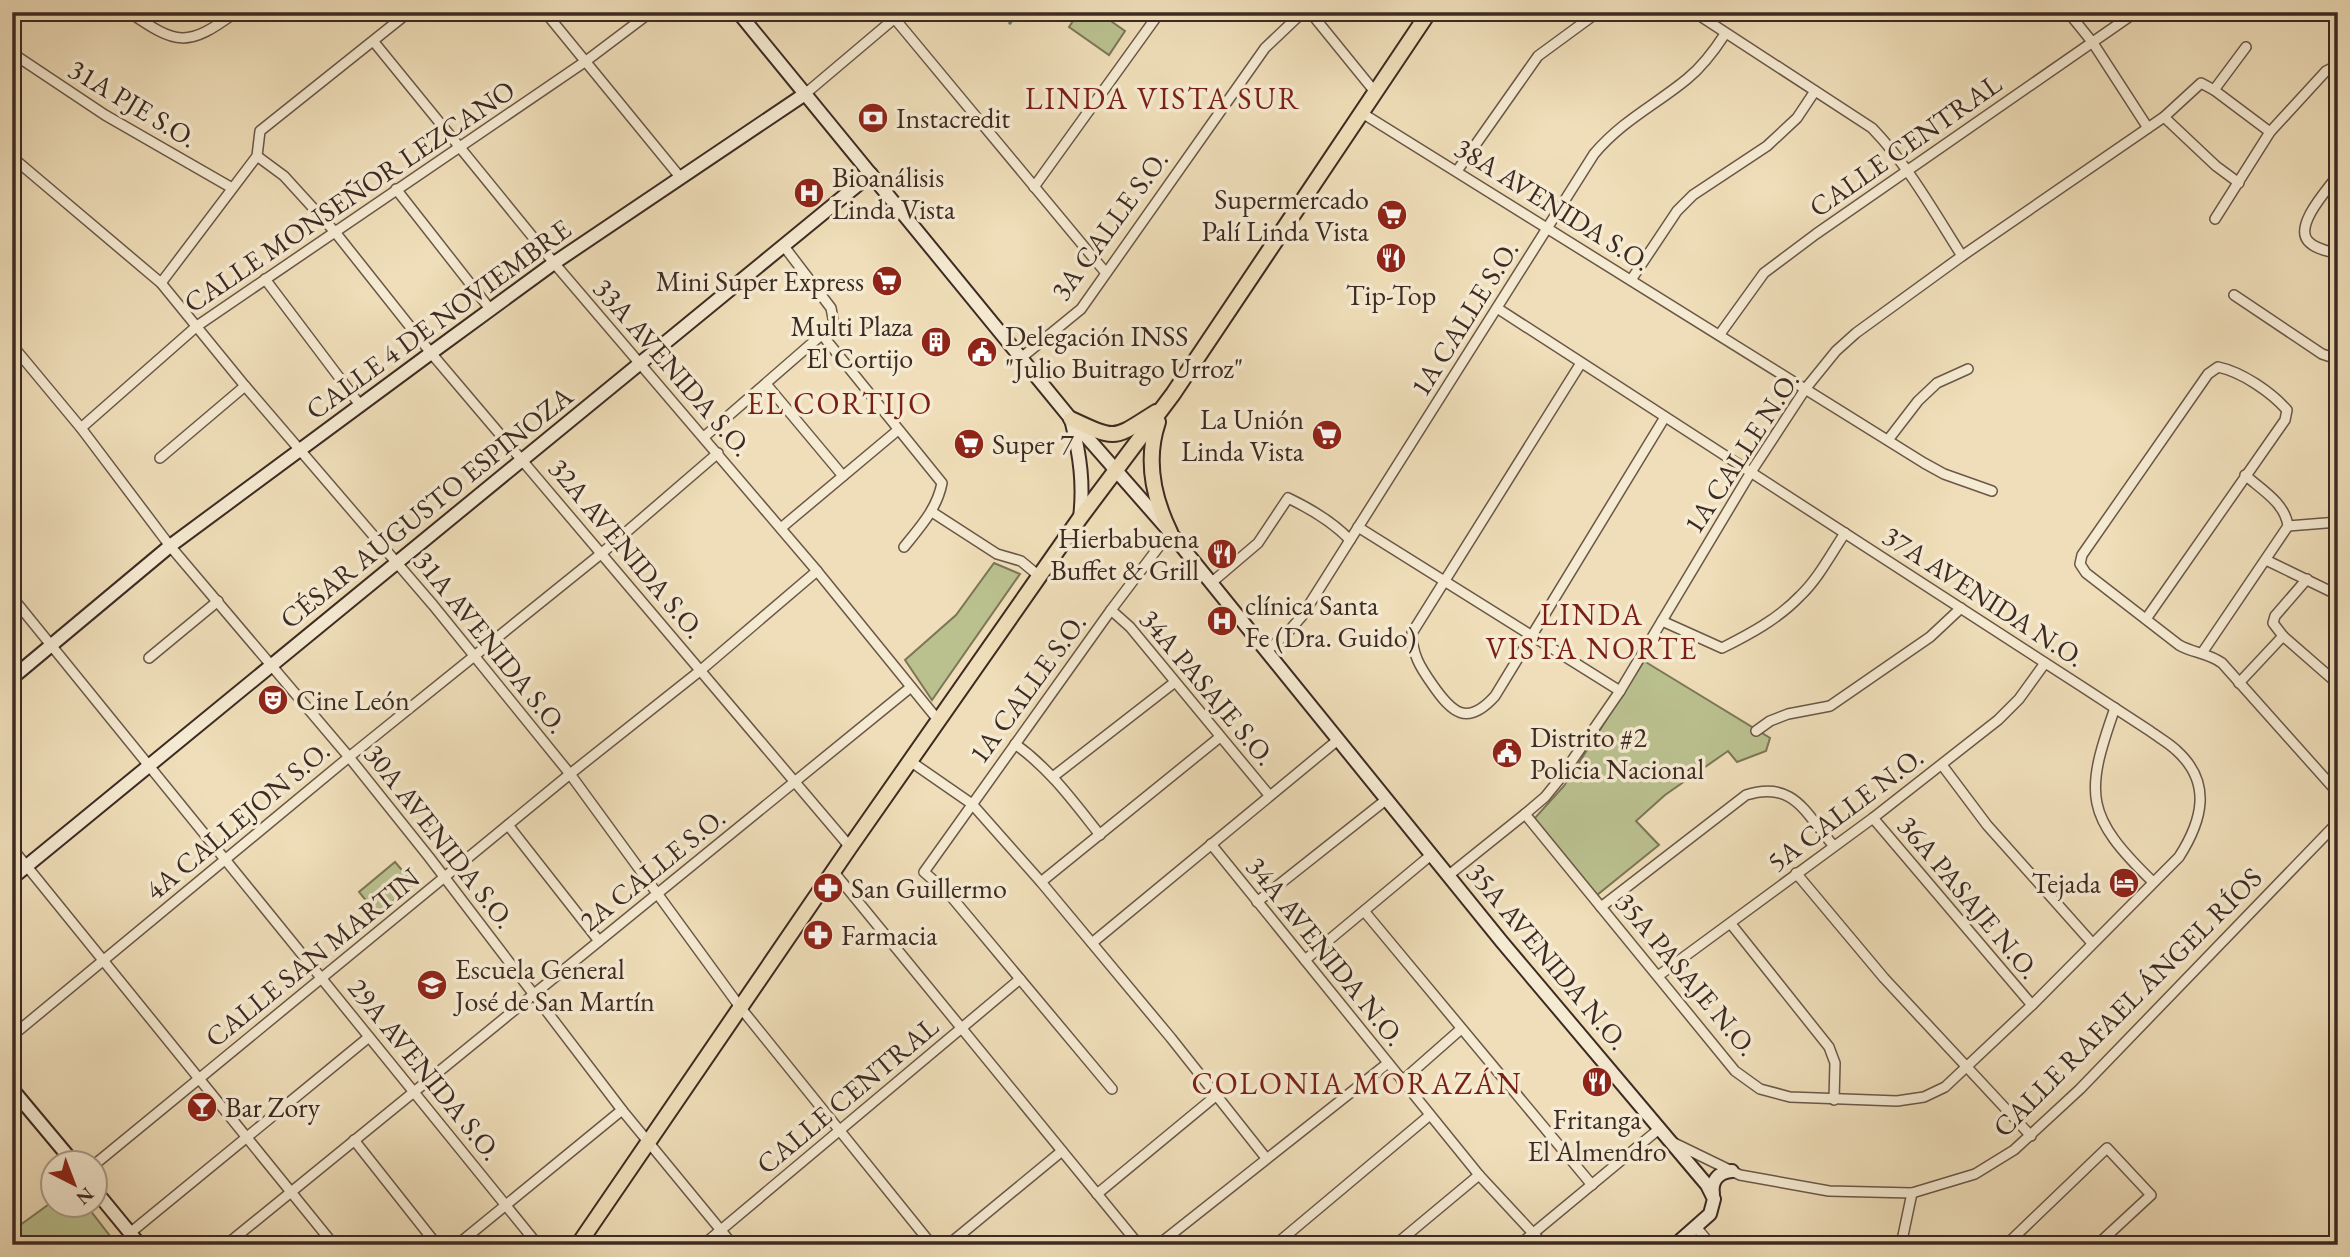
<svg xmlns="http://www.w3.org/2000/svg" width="2350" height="1257" font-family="'EB Garamond',serif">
	<rect width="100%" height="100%" fill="#efdeb9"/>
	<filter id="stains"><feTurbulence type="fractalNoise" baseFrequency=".00286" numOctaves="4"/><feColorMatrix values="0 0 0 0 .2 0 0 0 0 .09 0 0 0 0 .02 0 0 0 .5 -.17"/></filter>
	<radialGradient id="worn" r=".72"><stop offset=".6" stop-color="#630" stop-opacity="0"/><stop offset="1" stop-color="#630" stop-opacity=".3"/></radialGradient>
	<g fill="#bac18f" stroke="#7c7658" stroke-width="2">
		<path d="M1079,12H1098L1125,31L1109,55L1069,27Z"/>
		<path d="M994,563L1020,574L932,700L905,660L956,615Z"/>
		<path d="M1644,661L1770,738L1766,751L1737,762L1728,751L1665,795L1636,821L1659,845L1597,895L1534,819L1564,786Z"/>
		<path d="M395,862L414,884L377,914L359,892Z"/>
		<path d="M52,1202V1204L86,1205L117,1245H12V1231Z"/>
	</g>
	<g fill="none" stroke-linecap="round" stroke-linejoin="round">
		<path stroke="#758277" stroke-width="3.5" d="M1010,23L1016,12"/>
		<g stroke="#6a5748" stroke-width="12">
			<g id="street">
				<path d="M129,12C177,45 187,48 236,12"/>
				<path d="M545,12L680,177"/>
				<path d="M1310,12L1375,92"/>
				<path d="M1694,12L1872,128C1908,165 1934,212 1962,256"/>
				<path d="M2068,12L2093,43L2148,128"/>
				<path d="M895,19L1106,273"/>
				<path d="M374,42L554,263L817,571L938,720"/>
				<path d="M12,53L105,115L232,188"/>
				<path d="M2214,90L2246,47"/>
				<path d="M805,94L902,12"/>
				<path d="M1362,113L1924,463L1944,474L1992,491"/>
				<path d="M2164,117L2216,166L2239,183"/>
				<path d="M257,156L284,176L335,232L431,353L850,847"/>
				<path d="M12,157L161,283L245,386L433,605L570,774L740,1007L932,1245"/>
				<path d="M1457,171L1538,56L1598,12"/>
				<path d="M2338,175C2328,189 2294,225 2308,241C2315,249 2328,251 2338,254"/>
				<path d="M1034,187L1160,12"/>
				<path d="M396,189L490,309"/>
				<path d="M2215,219L2270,132L2326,71L2338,65"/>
				<path d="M265,279L360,405"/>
				<path d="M1631,280L1677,211L1693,195L1767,146L1797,118L1815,91"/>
				<path d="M161,283L257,156L260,131L409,12"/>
				<path d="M2234,295L2322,354L2334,358L2338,356"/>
				<path d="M1497,308L2081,686C2104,701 2127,716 2150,731C2158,737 2169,743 2176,750C2213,783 2202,821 2179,857L2032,1005L1945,1087L1924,1097L1897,1101L1790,1097L1760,1089L1735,1071L1525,814"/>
				<path d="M1720,334L1764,273L1816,234L2136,12"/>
				<path d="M823,336L942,483C937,509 920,527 904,547"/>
				<path d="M12,345L81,428L170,546L349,757L429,857L622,1110L733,1245"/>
				<path d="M1021,358L1081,309L1265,48L1303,12"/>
				<path d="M1581,363L1412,633C1412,654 1420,667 1432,684C1452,713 1467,727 1495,696L1665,417"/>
				<path d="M766,384L843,476"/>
				<path d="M81,428L197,326L586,61L651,12"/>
				<path d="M704,437L834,324L831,308L783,245"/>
				<path d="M1888,440L1918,401L1937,383L1968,369"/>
				<path d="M160,458L245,386"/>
				<path d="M932,512L997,554L1021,561L1039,576"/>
				<path d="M2288,526L2338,522"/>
				<path d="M1358,527L1620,691"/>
				<path d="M781,528L898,430"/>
				<path d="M2266,560L2338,595"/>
				<path d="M2307,579L2275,616L2273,623L2283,636L2338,684"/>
				<path d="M1211,583L1258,543L1288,498C1311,509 1332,521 1350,540"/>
				<path d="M12,597L538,1245"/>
				<path d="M1111,610L1130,627L1269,795"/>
				<path d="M2146,619L2285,420L2287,410C2271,392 2242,372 2218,367L2208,374L2082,555L2080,564L2086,573L2179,645C2193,653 2208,653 2222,663L2338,793"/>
				<path d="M1662,621L1722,648C1750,634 1778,619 1800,596C1818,579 1831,554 1845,533"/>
				<path d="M1267,651L1289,631L1302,616L1594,154C1623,120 1654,106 1687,79C1703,66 1714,51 1725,34"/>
				<path d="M2202,653L2288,526C2285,503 2262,490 2245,475"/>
				<path d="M149,658L218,601"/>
				<path d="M2239,683L2283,636"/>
				<path d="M2115,708C2084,795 2085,816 2153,882"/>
				<path d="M1756,731L1770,721L1788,714L1830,706L1930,637L1961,608"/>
				<path d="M1015,744C1050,769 1073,801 1100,835"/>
				<path d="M910,761L972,804L1041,882L1171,1038L1266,1158"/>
				<path d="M1942,765L1987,825L2092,943"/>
				<path d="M1054,776L1175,682"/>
				<path d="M1873,818L2032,1005"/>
				<path d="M508,825L599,941"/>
				<path d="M1211,844L1479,1175L1544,1245"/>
				<path d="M12,848L334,1245"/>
				<path d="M833,871L1139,1245"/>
				<path d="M1796,873L1884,978L2031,1136"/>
				<path d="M1449,875L1525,814L1545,797L1558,781L1620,691L1751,472L1806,388L1836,351L1856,333L1962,256L2164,117L2201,83L2214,90L2270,132"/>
				<path d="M1041,882L1220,737"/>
				<path d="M1257,902L1387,799"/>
				<path d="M1601,907L1746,795C1794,780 1805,813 1833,845"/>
				<path d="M1364,911L1592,1185"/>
				<path d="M1731,924L1829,1047L1835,1063L1834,1100"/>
				<path d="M1092,943L1339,739"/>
				<path d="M1305,960L1431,855"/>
				<path d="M1658,976L1873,818L1998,720L2019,699L2045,663"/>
				<path d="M12,1036L349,757L602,553L718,453"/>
				<path d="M1402,1081L1461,1029"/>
				<path d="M1112,1089L949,894L924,872L1111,610L1170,532"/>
				<path d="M354,1140L437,1245"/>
				<path d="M1672,1142L1740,1175L1829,1191L1912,1193L1975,1174L2014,1150L2080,1089L2338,822"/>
				<path d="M94,1165L570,774L701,670L817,571"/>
				<path d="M1097,1194L1218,1094"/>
				<path d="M1696,1227L1711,1245"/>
				<path d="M130,1233L369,1037"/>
				<path d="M226,1245L911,687"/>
				<path d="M457,1245L622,1110"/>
				<path d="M703,1245L1020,979"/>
				<path d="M948,1245L1062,1151"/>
				<path d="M1158,1245L1388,1063"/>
				<path d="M1275,1245L1430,1115"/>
				<path d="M1395,1245L1479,1175"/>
				<path d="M1519,1245L1659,1129"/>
				<path d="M1901,1245L1912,1193"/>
				<path d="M2006,1245L2107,1148L2151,1195L2097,1245"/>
			</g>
		</g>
		<g stroke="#3d2a22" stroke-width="16">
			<g id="secondary">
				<path d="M738,12L1071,419L1170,532L1502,942L1707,1185L1714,1199L1710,1214L1675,1245"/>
				<path d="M1072,423C1080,456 1084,484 1080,518"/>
				<path d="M12,678L170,546L431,353L554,263L805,94"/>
				<path d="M12,878L871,174"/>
				<path d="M12,1089L73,1162"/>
				<path d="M94,1189L140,1245"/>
				<path d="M1713,1194C1711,1181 1718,1172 1732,1171"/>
			</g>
		</g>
		<g stroke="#3d2a22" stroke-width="18">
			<g id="primary">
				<path d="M1071,419C1118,441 1113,439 1156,412"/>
				<path d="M1158,422C1145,460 1153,497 1170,532"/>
				<path d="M578,1245L850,847L1080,518L1173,394L1429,12"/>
			</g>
		</g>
		<use href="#street" stroke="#f5ead2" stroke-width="9"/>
		<use href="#secondary" stroke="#f5ead2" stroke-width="12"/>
		<use href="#primary" stroke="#efdeb9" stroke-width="14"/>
	</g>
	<defs>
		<g id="bank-disc" transform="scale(1.575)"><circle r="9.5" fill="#8f2418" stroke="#f5ead2"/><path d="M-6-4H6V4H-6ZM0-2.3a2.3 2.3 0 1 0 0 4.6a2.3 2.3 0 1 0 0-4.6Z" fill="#fff"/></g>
		<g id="hospital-disc" transform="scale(1.575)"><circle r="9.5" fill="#8f2418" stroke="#f5ead2"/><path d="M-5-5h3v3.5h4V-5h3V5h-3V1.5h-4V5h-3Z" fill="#fff"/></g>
		<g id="supermarket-disc" transform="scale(1.575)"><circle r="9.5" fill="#8f2418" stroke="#f5ead2"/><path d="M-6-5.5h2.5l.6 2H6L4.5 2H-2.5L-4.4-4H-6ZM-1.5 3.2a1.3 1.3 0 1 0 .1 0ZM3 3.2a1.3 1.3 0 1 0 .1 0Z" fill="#fff"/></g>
		<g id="restaurant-disc" transform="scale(1.575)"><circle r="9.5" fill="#8f2418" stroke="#f5ead2"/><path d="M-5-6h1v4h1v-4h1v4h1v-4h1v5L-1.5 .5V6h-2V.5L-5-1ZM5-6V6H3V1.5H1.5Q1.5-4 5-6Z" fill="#fff"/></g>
		<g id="building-disc" transform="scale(1.575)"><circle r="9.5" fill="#8f2418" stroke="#f5ead2"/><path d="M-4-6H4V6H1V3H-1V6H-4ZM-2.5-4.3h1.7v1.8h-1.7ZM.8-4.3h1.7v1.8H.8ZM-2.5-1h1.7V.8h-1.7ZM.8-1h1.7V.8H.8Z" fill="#fff"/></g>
		<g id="civic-disc" transform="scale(1.575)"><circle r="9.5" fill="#8f2418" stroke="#f5ead2"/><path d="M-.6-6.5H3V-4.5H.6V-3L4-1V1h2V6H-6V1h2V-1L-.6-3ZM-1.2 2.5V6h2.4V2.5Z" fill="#fff"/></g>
		<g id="theatre-disc" transform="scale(1.575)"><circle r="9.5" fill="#8f2418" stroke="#f5ead2"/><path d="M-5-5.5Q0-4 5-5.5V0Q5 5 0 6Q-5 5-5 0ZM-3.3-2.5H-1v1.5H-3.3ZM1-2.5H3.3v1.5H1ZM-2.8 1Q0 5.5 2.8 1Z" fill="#fff"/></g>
		<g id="hotel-disc" transform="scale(1.575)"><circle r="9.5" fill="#8f2418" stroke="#f5ead2"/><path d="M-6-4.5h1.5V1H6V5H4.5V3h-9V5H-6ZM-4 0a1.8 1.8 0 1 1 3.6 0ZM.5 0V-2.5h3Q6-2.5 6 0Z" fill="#fff"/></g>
		<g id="pharmacy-disc" transform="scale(1.575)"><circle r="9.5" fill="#8f2418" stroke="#f5ead2"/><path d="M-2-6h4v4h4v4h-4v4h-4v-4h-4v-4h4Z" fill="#fff"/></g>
		<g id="school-disc" transform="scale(1.575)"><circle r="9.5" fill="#8f2418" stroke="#f5ead2"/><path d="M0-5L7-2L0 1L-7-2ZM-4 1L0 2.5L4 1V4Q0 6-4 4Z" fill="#fff"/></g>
		<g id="bar-disc" transform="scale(1.575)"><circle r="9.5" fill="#8f2418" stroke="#f5ead2"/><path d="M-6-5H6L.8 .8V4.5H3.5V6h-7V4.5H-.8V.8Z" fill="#fff"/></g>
	</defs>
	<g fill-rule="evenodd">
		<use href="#bank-disc" x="873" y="118"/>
		<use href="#hospital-disc" x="809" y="193"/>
		<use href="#supermarket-disc" x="1392" y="215"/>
		<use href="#restaurant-disc" x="1391" y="258"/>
		<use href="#supermarket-disc" x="887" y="281"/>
		<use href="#building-disc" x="936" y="342"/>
		<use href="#civic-disc" x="982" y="352"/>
		<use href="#supermarket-disc" x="1327" y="435"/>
		<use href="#supermarket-disc" x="969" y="444"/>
		<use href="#restaurant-disc" x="1222" y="554"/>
		<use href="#hospital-disc" x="1222" y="621"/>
		<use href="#theatre-disc" x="273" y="700"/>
		<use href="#civic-disc" x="1507" y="753"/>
		<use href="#hotel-disc" x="2124" y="883"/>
		<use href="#pharmacy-disc" x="828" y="888"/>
		<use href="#pharmacy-disc" x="818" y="935"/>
		<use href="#school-disc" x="432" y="985"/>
		<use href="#restaurant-disc" x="1597" y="1082"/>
		<use href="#bar-disc" x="202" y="1107"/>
	</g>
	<g text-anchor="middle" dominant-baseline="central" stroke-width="7" stroke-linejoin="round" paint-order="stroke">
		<g font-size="28" fill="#3d2a22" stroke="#f5ead2">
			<text transform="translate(133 103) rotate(31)">31A PJE S.O.</text>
			<text transform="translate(1905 145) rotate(-35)">CALLE CENTRAL</text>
			<text transform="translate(349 196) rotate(-34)">CALLE MONSEÑOR LEZCANO</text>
			<text transform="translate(1553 204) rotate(32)">38A AVENIDA S.O.</text>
			<text transform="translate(1109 225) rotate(-54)">3A CALLE S.O.</text>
			<text transform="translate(1464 318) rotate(-58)">1A CALLE S.O.</text>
			<text transform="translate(438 319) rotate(-36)">CALLE 4 DE NOVIEMBRE</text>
			<text transform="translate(673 367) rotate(49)">33A AVENIDA S.O.</text>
			<text transform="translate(1741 452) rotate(-57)">1A CALLE N.O.</text>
			<text transform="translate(426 507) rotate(-39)">CÉSAR AUGUSTO ESPINOZA</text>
			<text transform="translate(627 548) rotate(50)">32A AVENIDA S.O.</text>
			<text transform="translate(1984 596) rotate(33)">37A AVENIDA N.O.</text>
			<text transform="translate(491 642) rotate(51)">31A AVENIDA S.O.</text>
			<text transform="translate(1208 687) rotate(50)">34A PASAJE S.O.</text>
			<text transform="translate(1027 688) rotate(-54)">1A CALLE S.O.</text>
			<text transform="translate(1845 809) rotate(-37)">5A CALLE N.O.</text>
			<text transform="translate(237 820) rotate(-40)">4A CALLEJON S.O.</text>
			<text transform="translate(440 836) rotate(52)">30A AVENIDA S.O.</text>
			<text transform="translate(652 869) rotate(-39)">2A CALLE S.O.</text>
			<text transform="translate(1969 897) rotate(50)">36A PASAJE N.O.</text>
			<text transform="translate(1326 951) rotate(51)">34A AVENIDA N.O.</text>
			<text transform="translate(1548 956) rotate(50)">35A AVENIDA N.O.</text>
			<text transform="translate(312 957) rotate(-39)">CALLE SAN MARTIN</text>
			<text transform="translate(1687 974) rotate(50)">35A PASAJE N.O.</text>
			<text transform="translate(2127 1002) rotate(-45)">CALLE RAFAEL ÁNGEL RÍOS</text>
			<text transform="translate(425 1069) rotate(51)">29A AVENIDA S.O.</text>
			<text transform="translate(847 1095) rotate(-40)">CALLE CENTRAL</text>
		</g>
		<g font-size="28" fill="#3d2a22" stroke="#f5ead2" text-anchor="start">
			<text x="896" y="118">Instacredit</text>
			<text x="832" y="177">Bioanálisis<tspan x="832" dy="32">Linda Vista</tspan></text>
			<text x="1369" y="199" text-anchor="end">Supermercado<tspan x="1369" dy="32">Palí Linda Vista</tspan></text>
			<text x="864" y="281" text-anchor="end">Mini Super Express</text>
			<text x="1391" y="295" text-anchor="middle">Tip-Top</text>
			<text x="913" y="326" text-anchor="end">Multi Plaza<tspan x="913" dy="32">El Cortijo</tspan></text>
			<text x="1005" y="336">Delegación INSS<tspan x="1005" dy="32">"Julio Buitrago Urroz"</tspan></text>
			<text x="1304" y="419" text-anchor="end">La Unión<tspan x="1304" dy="32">Linda Vista</tspan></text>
			<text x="992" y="444">Super 7</text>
			<text x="1199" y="538" text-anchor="end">Hierbabuena<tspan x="1199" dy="32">Buffet &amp; Grill</tspan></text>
			<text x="1245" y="605">clínica Santa<tspan x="1245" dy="32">Fe (Dra. Guido)</tspan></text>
			<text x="296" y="700">Cine León</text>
			<text x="1530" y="737">Distrito #2<tspan x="1530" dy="32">Policia Nacional</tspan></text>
			<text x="2101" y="883" text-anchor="end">Tejada</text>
			<text x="851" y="888">San Guillermo</text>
			<text x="841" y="935">Farmacia</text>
			<text x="455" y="969">Escuela General<tspan x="455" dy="32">José de San Martín</tspan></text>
			<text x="225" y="1107">Bar Zory</text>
			<text x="1597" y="1119" text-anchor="middle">Fritanga<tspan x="1597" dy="32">El Almendro</tspan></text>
		</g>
		<g font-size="30" letter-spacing="2" fill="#7a1f14" stroke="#f5ead2">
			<text x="1163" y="98">LINDA VISTA SUR</text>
			<text x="840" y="403">EL CORTIJO</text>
			<text x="1592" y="614">LINDA<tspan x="1592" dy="34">VISTA NORTE</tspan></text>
			<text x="1357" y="1083">COLONIA MORAZÁN</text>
		</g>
	</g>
	<rect width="2350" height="1257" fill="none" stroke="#efdeb9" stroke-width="42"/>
	<rect x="14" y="14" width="2322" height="1229" fill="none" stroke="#3d2a22" stroke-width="3.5"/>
	<rect x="21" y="21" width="2308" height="1215" fill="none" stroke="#3d2a22" stroke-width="2"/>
	<g transform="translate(74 1184) rotate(138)"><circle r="33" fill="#f5ead2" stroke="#ab9d8c" stroke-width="2"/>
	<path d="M0-5L12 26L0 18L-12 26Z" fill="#8f2418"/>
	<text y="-10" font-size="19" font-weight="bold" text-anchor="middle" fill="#3d2a22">N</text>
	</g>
	<rect width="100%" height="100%" filter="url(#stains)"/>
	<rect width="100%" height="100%" fill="url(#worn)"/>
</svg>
